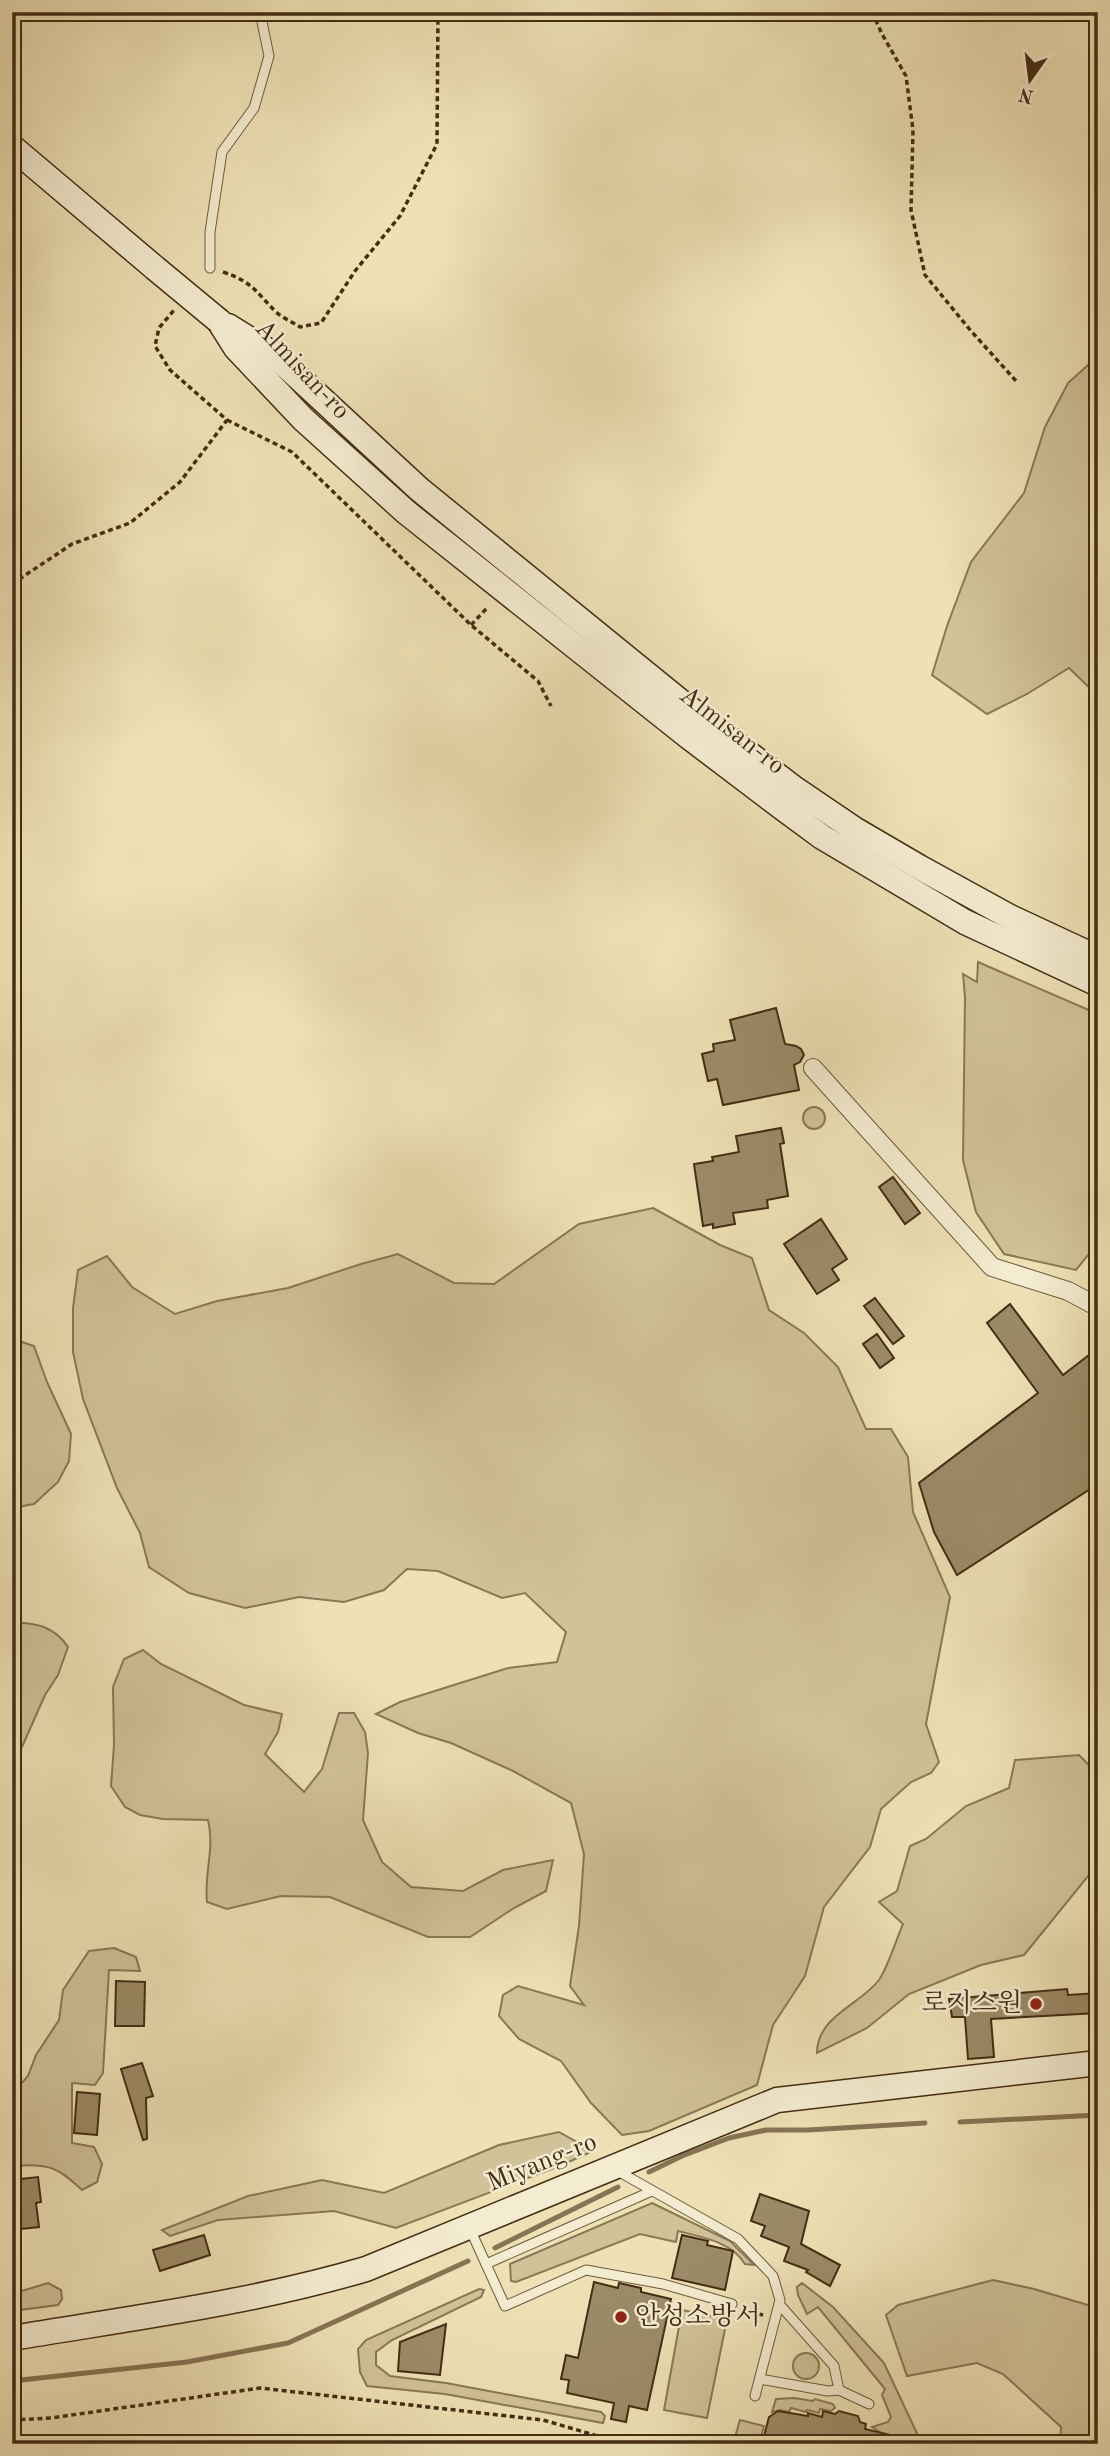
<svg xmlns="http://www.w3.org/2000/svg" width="1110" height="2456" font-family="'Old Standard TT','Noto Serif KR',serif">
	<rect width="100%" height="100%" fill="#eee1b6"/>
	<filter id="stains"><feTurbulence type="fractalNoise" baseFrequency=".00286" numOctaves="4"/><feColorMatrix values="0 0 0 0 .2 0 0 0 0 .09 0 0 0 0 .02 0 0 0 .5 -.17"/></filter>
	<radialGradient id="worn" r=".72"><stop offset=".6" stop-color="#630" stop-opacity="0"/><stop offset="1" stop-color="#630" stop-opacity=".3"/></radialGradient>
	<g fill="#d1c29a" stroke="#8a7857" stroke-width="2">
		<path d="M1098,356V696L1069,668L1027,694L987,714L932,675L947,626L971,562L1024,493L1045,427L1068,383Z"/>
		<path d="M978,962L1098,1014V1243L1076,1270L1004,1254L976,1212L963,1160L965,997L963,974L977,982Z"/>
		<circle cx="814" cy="1118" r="11"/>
		<path d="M653,1208L720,1245L752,1258L769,1310L804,1333L838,1367L866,1429H891L908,1457L913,1512L950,1597L926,1724L939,1762L931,1773L911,1782L881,1809L870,1847L824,1907L805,1976L773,2025L757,2085L649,2131L622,2135L591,2103L561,2061L519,2039L499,2016L503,1995L518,1986L584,2005L570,1986L579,1926L584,1854L571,1803L513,1771L451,1743L418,1733L376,1714L400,1702L508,1668L557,1662L566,1632L525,1593L502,1598L438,1571L407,1569L384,1590L344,1602L299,1597L245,1608L189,1593L149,1567L140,1533L117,1488L83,1399L73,1352V1308L78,1270L107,1256L132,1287L175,1314L217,1301L288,1288L361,1264L398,1254L454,1283L494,1284L579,1224Z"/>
		<path d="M16,1340L34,1346L47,1382L71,1434L69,1461L58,1482L34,1504L12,1508V1342Z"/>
		<path d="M12,1622C36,1623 54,1626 68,1647L58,1675L45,1695L22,1747L12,1753Z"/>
		<path d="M143,1650L161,1664L244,1705L282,1714L278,1732L265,1754L304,1792L322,1769L339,1713H354L365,1732L368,1753L363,1820L382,1862L411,1887L463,1891L503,1870L553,1860L546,1891L514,1908L470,1937H428L330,1897L281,1896L227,1909L207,1902C204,1871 215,1850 208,1820L163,1819L140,1815L125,1807L111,1786L114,1745L113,1687L124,1659Z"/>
		<path d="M1079,1755L1088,1764L1098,1787V1864L1024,1955L981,1965L909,1994L867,2028L817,2053C817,2016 860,2005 879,1980C888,1967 896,1940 903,1924L879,1902L897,1891L910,1846L926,1839L966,1806L1009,1788L1015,1760Z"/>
		<path d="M114,1948L136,1957L140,1971L109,1970L103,2073L95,2085L72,2083V2143L94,2147L102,2164L97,2182L82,2190C55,2165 49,2164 12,2166V2094L28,2076L36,2055L59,2020L63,1990L89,1951Z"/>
		<path d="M559,2132L593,2151L562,2165L396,2228L334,2211L218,2220L170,2236L162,2230L248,2196L322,2180L384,2193L499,2145Z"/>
		<path d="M652,2203L730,2241L754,2265L745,2264C732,2242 702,2237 678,2231L676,2242L640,2234L516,2282L511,2281L510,2264Z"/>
		<path d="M993,2280L1034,2289L1098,2308V2443L1083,2436L1078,2444H1060L1061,2427L1003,2374L977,2363L907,2376L886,2315L898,2305Z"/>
		<path d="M48,2283L61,2290L62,2299L58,2305L12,2311V2294Z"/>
		<path d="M802,2283L833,2307L884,2363L922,2444H900L872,2427L888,2422L891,2417L882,2395L885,2389L818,2307L807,2314L798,2295L797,2287Z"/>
		<path d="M479,2289L484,2290L481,2297L392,2340L376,2352V2365L390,2376L446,2383L601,2412L605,2416L603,2423L445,2394L367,2386L360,2372L358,2349L366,2340Z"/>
		<path d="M682,2310L727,2319L707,2418L664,2410Z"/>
		<circle cx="806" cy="2366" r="13"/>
		<path d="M794,2398L813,2401L815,2399L833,2404L835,2408L831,2411L820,2409L819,2413L807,2410L806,2412L791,2408L789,2412L780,2410L772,2412L776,2399Z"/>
		<path d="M740,2420L764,2426L759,2444H733Z"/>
	</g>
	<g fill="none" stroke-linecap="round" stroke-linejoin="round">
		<g stroke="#877454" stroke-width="5">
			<path d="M960,2122L1098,2115"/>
			<path d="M649,2172L682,2156L729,2138L766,2130H808L925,2123"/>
			<path d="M495,2248L618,2187"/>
			<path d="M12,2381L187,2362L288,2343L468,2261"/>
		</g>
	</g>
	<g fill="#9c8b68" stroke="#442d14" stroke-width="2">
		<path d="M776,1008L785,1044L796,1046L801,1049L804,1055L800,1062L794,1065L799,1090L723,1105L717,1079L708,1081L702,1054L714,1051L713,1044L735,1040L730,1020Z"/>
		<path d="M781,1128L784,1143L780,1144L788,1196L767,1200L768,1208L733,1213L735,1224L713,1228V1224L703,1226L694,1164L713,1161L712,1157L739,1152L736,1136Z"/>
		<path d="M893,1177L920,1213L905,1224L879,1187Z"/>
		<path d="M821,1219L847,1259L832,1269L839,1280L817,1294L784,1244Z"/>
		<path d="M875,1298L904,1336L893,1344L864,1306Z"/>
		<path d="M1010,1304L1063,1375L1098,1348V1484L957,1575L934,1532L919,1483L1038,1393L987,1323Z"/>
		<path d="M877,1334L894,1358L880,1368L863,1344Z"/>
		<path d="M116,1981L145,1982L144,2026H115Z"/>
		<path d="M1067,1989L1068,1995L1098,1993V2013L991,2019L994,2057L968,2059L965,2017H952L949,1999Z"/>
		<path d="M142,2063L153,2096L146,2098L147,2139L143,2140L121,2069Z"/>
		<path d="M77,2092L100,2094L97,2135L74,2133Z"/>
		<path d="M38,2177L41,2202L36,2203L39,2227L12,2230V2180Z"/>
		<path d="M760,2194L809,2211L801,2244L840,2265L830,2286L806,2272L808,2270L784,2261L789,2247L761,2236L765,2226L751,2221Z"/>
		<path d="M204,2235L210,2255L160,2271L153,2250Z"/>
		<path d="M682,2235L708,2241L707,2245L733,2251L725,2290L672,2278Z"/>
		<path d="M594,2282L618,2288L619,2283L641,2288V2292L671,2299L647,2410L629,2406L626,2422L611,2419L614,2403L567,2393L569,2380L561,2379L566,2355L578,2358Z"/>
		<path d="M446,2324L440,2375L398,2371L400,2342Z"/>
		<path d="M778,2411L808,2416V2413L822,2417L823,2411L835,2414L839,2411L858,2416L860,2422L866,2424L865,2429L903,2438L902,2444H762L769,2417Z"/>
	</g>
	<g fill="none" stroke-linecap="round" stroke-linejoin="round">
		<g stroke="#6e5a3c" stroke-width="11">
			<g id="lane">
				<path d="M210,268V232L222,152L254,108L269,56L260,12"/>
				<path d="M616,2170L738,2239L773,2276L780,2300L755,2396"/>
				<path d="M470,2229L505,2306L586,2270L663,2284L732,2304"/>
				<path d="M486,2264L652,2191"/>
				<path d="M779,2304L834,2366L839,2390"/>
				<path d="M760,2379L828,2391L839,2390L869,2404"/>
			</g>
		</g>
		<g stroke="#6e5a3c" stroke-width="20">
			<path id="street" d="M813,1068L992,1267L1068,1291L1098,1307"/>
		</g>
		<g stroke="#442d14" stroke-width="27">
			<g id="secondary">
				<path d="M12,147L155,268"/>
				<path d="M219,321L236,348L303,419L406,512L689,737L784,809L822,837L965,922L1098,984"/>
				<path d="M228,326L273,354L419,489L681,702L795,789L854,829L919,867L1010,917L1098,958"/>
				<path d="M12,2338C131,2318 251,2303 366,2269L777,2100L1098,2063"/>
			</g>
		</g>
		<g stroke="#442d14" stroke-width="3.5" stroke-dasharray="5 3.5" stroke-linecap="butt">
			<path d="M872,12L882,34L906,76L913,130L911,210L925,275L971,331L1017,382"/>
			<path d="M223,272C253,282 256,292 276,312C283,318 292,322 300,327L321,323L355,271L400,216L437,144L438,12"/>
			<path d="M227,420L292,452L471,625L538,681L551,706"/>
			<path d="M12,584L72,544L130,523L180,482L227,420L170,370L155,346L159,328L175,309"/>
			<path d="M471,625L488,607"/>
			<path d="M743,2310L763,2315"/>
			<path d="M12,2420L51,2418L260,2388L543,2420L625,2444"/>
		</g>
		<use href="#lane" stroke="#f4ecd0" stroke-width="9"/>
		<use href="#street" stroke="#f4ecd0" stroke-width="18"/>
		<use href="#secondary" stroke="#f4ecd0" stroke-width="24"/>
		<g stroke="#442d14" stroke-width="27" stroke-linecap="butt">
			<path id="secondary-bridge" d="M155,268L219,321"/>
		</g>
		<use href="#secondary-bridge" stroke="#f4ecd0" stroke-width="24"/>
	</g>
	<g fill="#8f2418" stroke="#f4ecd0" stroke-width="2.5">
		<circle cx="1036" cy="2004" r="7"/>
		<circle cx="621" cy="2317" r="7"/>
	</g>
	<g text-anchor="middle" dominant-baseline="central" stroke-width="5" stroke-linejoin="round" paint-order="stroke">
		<g font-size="26" fill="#442d14" stroke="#f4ecd0">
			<text transform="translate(302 370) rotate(47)">Almisan-ro</text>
			<text transform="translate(732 731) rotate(38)">Almisan-ro</text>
			<text transform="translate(542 2163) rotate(-22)">Miyang-ro</text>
		</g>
		<g font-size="26" fill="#442d14" stroke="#f4ecd0" text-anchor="end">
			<text x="1022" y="2004">로지스원</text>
			<text x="635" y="2317" text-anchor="start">안성소방서</text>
		</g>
	</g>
	<rect width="1110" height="2456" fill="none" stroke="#eee1b6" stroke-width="42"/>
	<rect x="14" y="14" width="1082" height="2428" fill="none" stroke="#442d14" stroke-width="3.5"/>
	<rect x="21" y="21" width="1068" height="2414" fill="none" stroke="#442d14" stroke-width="2"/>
	<g transform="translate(1030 80) rotate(194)" stroke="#f4ecd0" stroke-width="5" paint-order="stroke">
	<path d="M0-5L12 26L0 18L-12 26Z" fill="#442d14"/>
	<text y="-10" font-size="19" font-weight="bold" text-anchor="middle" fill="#442d14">N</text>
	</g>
	<rect width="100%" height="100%" filter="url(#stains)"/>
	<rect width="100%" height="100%" fill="url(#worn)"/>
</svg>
